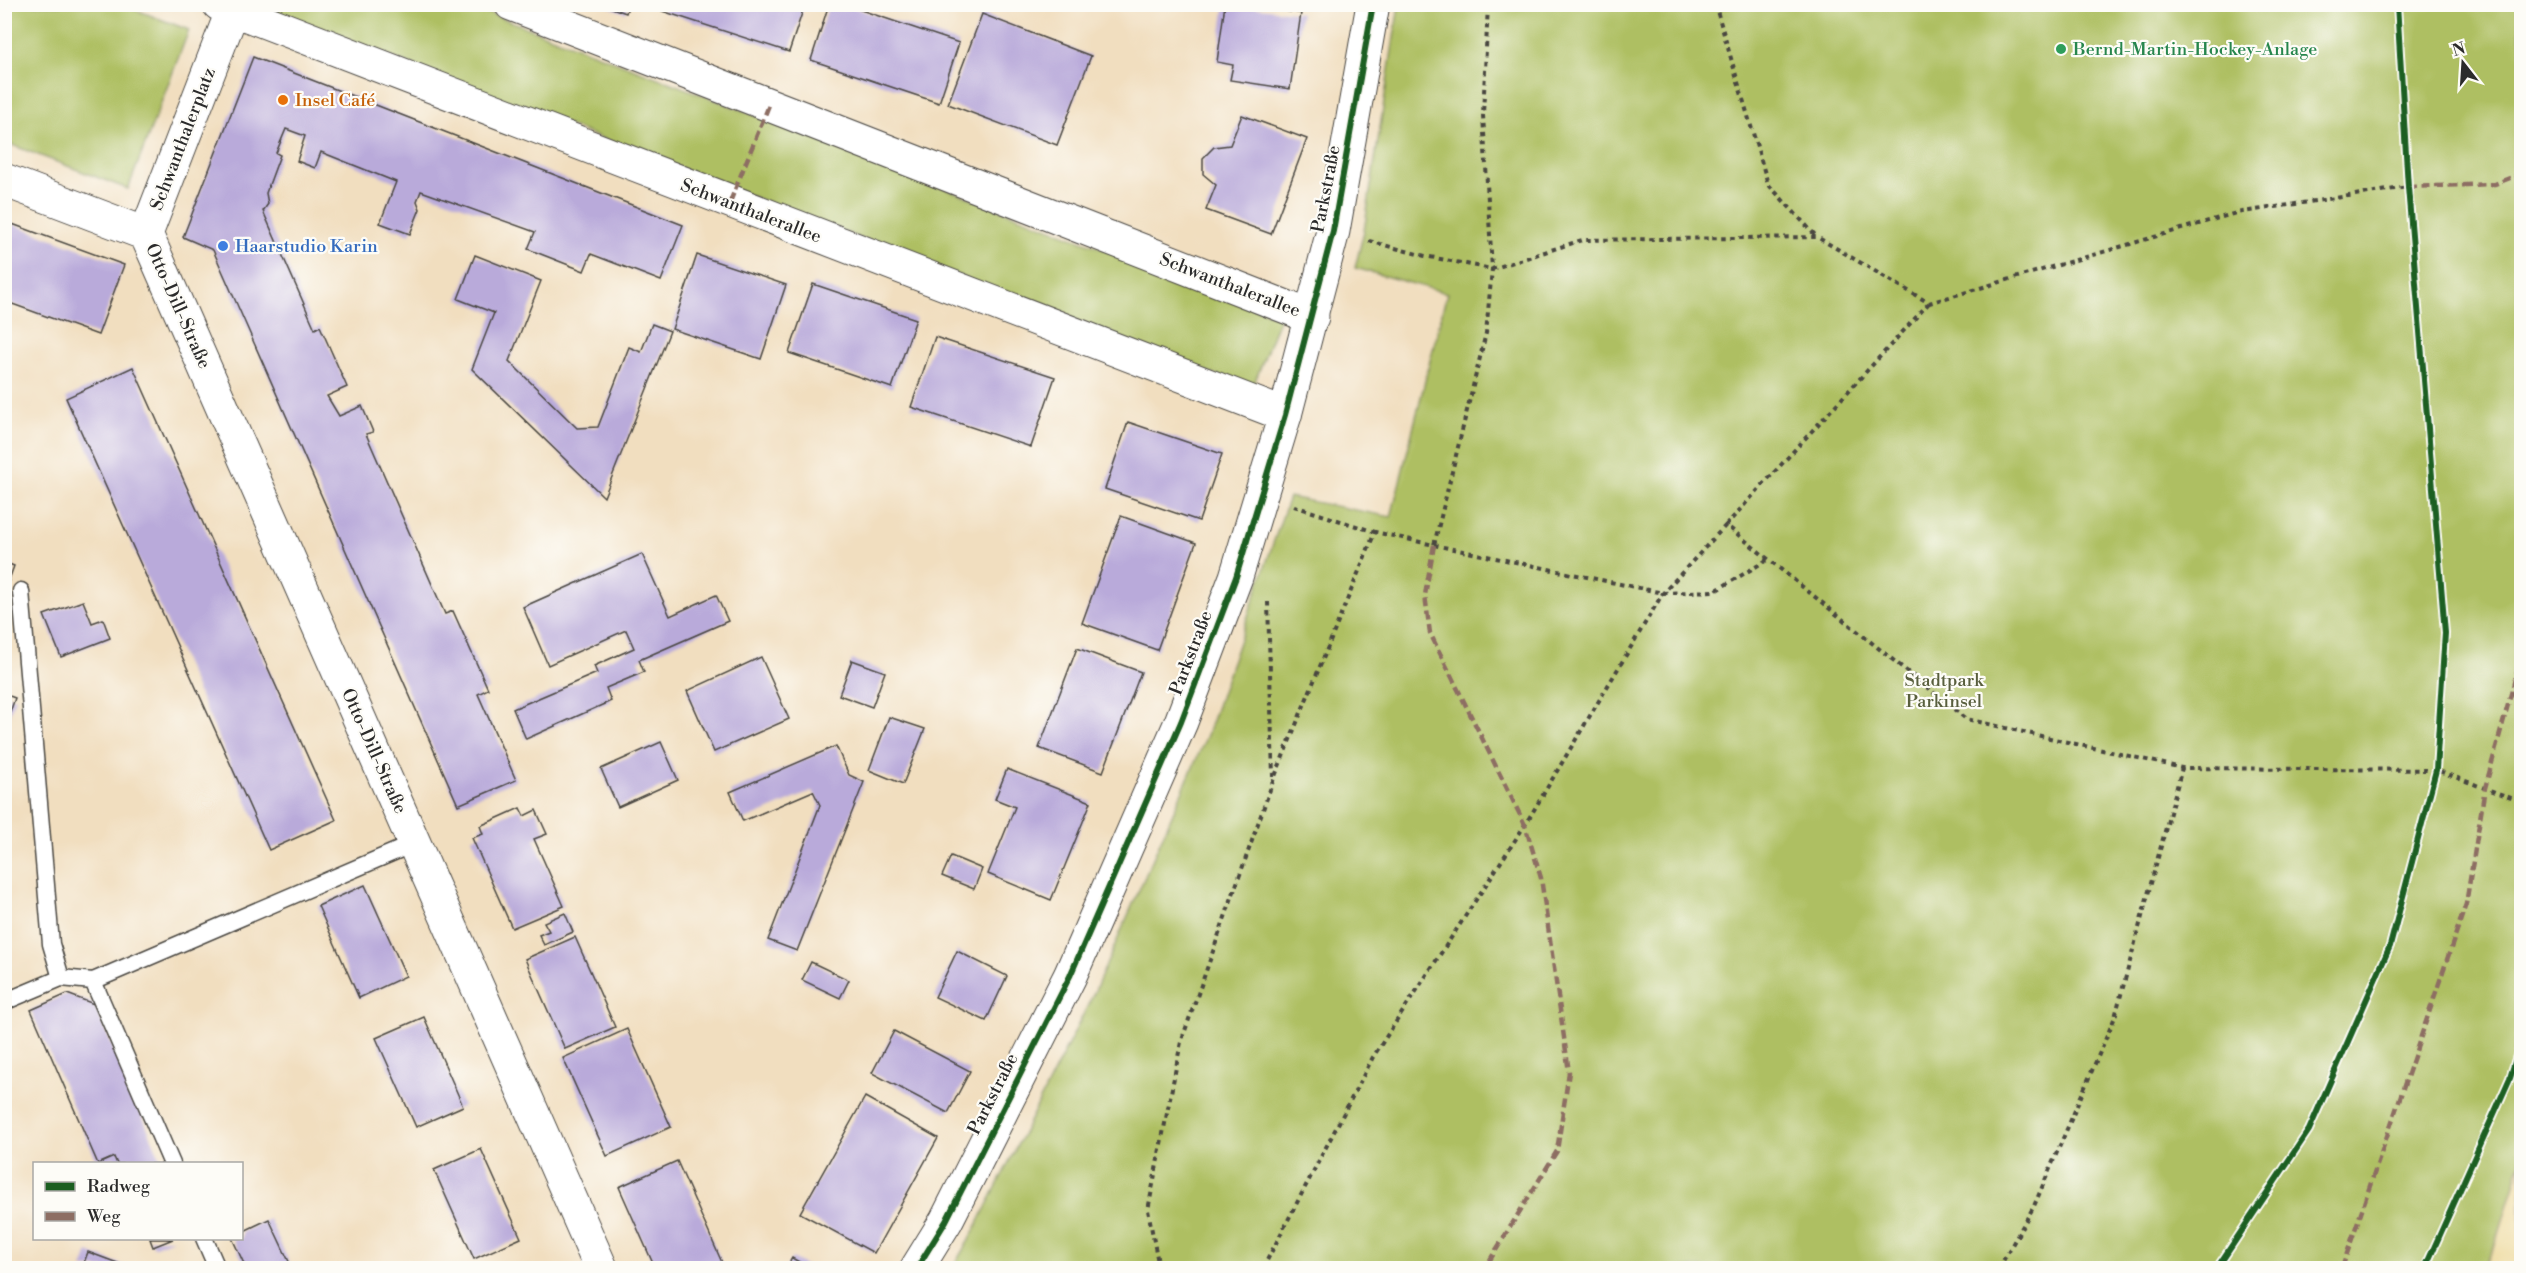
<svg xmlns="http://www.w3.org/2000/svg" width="2526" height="1273" font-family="'Libre Bodoni',serif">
	<rect width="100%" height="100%" fill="#fdfcf7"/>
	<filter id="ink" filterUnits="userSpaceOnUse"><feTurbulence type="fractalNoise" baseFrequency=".0167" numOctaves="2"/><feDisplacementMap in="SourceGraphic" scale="12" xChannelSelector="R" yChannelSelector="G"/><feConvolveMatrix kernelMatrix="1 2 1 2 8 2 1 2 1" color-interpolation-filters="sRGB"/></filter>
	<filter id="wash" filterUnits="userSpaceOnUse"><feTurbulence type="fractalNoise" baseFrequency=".008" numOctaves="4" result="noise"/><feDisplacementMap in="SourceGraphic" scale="24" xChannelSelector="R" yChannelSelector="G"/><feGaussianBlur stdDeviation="1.35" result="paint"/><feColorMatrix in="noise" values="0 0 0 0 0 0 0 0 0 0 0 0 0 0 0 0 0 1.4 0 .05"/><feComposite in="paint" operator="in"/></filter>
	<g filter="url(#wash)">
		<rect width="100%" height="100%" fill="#f1debf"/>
		<g fill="#aebf62" stroke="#6c7546" stroke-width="1.5">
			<path d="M271,4L468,5L1280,317L1252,389L269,10Z"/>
			<path d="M123,5L189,30L128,189L4,142L5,24L12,5Z"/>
			<path d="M1399,5H2521L2522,1162L2496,1243L2483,1268H952L971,1237L1093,995L1207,735L1289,497L1391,517L1447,293L1355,268L1364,231Z"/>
		</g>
		<path fill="#eeda9e" stroke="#8c8264" stroke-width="1.5" d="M2521,1162V1268H2483L2496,1243Z"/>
		<g id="blocks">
			<g fill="#b9aada">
				<path d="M601,4H629L626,13Z"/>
				<path d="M664,4H805L789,52L662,11Z"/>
				<path d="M829,4H843L959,43L939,103L811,60Z"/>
				<path d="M1225,4L1301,13L1290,89L1230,80L1233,65L1217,62Z"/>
				<path d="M982,14L1091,56L1057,145L948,104Z"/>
				<path d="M253,57L683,225L661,281L591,254L584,271L528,249L535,232L421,191L417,201L420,209L410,234L380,223L396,182L321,152L315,168L297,161L305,136L286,129L276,153L280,155L266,193L268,204L263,211L315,329L320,326L347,387L327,396L339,416L362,406L373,432L366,434L445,614L453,611L488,689L478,694L516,780L458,805L213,250L183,237Z"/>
				<path d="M1242,115L1307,139L1271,234L1206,210L1216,185L1203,174V158L1214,147L1230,145Z"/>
				<path d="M4,221L124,265L98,335L4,301Z"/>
				<path d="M475,255L541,281L509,361L577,428L598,427L629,347L641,352L652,324L670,331L604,497L472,369L494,313L458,299Z"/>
				<path d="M697,255L786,285L761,359L672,329Z"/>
				<path d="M813,284L916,319L892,388L789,353Z"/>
				<path d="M935,337L1055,377L1031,447L911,407Z"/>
				<path d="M133,367L336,820L269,850L66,398Z"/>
				<path d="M1128,422L1222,454L1199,521L1105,489Z"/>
				<path d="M1121,516L1196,543L1157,650L1082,623Z"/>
				<path d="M642,554L670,616L716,595L728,621L639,660L644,672L606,688L611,701L526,739L513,709L597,673L594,666L634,648L626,630L548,665L523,607Z"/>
				<path d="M4,562L14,566L5,591H4Z"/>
				<path d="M83,601L92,623L103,619L110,638L61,657L44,615Z"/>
				<path d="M1077,648L1141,672L1103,772L1039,748Z"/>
				<path d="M761,657L789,719L714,752L687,691Z"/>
				<path d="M852,660L885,672L872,707L839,695Z"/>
				<path d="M4,694L15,698L5,727H4Z"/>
				<path d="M889,717L925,729L903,784L869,770Z"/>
				<path d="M661,742L678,780L618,807L601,769Z"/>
				<path d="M836,746L849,775L864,782L797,951L768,940L820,805L813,791L743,821L730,792Z"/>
				<path d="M1007,769L1091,802L1051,900L988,874L1015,807L995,799Z"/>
				<path d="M520,808L524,816L536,810L547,834L534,839L564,906L512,928L472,838L483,834L480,826Z"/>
				<path d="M951,856L982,869L974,889L942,876Z"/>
				<path d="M365,885L406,976L359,998L318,906Z"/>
				<path d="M565,913L573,932L544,945L539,935L549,931L544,922Z"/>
				<path d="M575,937L615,1027L565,1049L525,959Z"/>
				<path d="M957,951L1007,976L986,1021L935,997Z"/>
				<path d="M811,962L849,980L840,998L802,980Z"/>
				<path d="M67,994L94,1004L163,1164H117L114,1157L98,1164L31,1010Z"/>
				<path d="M424,1017L463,1106L416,1127L376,1038Z"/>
				<path d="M627,1029L671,1127L607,1156L563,1058Z"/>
				<path d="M894,1031L970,1071L948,1113L872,1073Z"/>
				<path d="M865,1097L938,1138L874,1253L800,1213Z"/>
				<path d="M481,1149L521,1238L474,1259L434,1170Z"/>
				<path d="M677,1161L724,1267L721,1268H655L619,1187Z"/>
				<path d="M269,1219L292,1268H246L232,1238H242V1232Z"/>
				<path d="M150,1239H173L153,1247Z"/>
				<path d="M88,1252L131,1268H82Z"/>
				<path d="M792,1258L810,1268H786Z"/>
			</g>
		</g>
	</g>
	<g filter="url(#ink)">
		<use href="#blocks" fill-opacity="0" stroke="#494641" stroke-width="1.5"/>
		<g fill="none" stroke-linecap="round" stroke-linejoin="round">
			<g stroke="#494641" stroke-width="19">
				<g id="lane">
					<path d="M21,591L51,944L61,978"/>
					<path d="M93,981L415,843"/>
					<path d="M4,1002L61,978L93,981L172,1164"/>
					<path d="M204,1238L217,1268"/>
				</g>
			</g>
			<g stroke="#494641" stroke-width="35">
				<g id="street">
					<path d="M219,4L1285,415"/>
					<path d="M511,4L1312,317"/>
					<path d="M4,180L146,234"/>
					<path d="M146,234L601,1268"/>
					<path d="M146,234L235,4"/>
					<path d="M917,1268L946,1221L1070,976L1181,722L1236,577L1285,415L1333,231L1373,4"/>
				</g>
			</g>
			<g stroke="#494641" stroke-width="4" stroke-dasharray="4.5 4.5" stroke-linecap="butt">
				<path d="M1715,4L1768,184L1816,236"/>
				<path d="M1369,241L1425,256L1492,269L1582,240L1817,237L1929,303L2236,213L2408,187"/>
				<path d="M1929,303L1726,525L1966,719L2182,768L2436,770L2522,802"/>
				<path d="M1294,506L1375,532"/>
				<path d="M1434,545L1663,593L1715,591L1767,560"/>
				<path d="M1268,602L1273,777"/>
				<path d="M1159,1268L1148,1210L1181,1042L1273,781L1375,532L1434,545L1486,333L1492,269L1483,115L1488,4"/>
				<path d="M1263,1268L1373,1057L1525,825L1663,593L1726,525"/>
				<path d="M1999,1268L2034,1206L2115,1017L2182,768"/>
			</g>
			<use href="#lane" stroke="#fff" stroke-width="16"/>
			<use href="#street" stroke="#fff" stroke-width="33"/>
			<g stroke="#8d6e63" stroke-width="4.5" stroke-dasharray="9 4.5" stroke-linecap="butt">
				<path d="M2408,187L2495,184L2522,173"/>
				<path d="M730,202L769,105"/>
				<path d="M1434,545L1425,595L1430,633L1525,825L1541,878L1569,1072L1557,1151L1485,1268"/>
				<path d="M2342,1268L2466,904L2485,788L2522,654"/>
			</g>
			<g stroke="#fdfcf7" stroke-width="10">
				<g id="cycleway">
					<path d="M917,1268L946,1221L1070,976L1181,722L1236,577L1285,415L1333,231L1373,4"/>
					<path d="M2217,1268L2309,1130L2390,946L2436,770L2445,633L2408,187L2397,4"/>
					<path d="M2425,1268L2510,1078L2522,1040"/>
				</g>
			</g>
			<use href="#cycleway" stroke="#1b5e20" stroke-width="6"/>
		</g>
	</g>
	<circle fill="#2e9e5b" stroke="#fdfcf7" stroke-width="2" cx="2061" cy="49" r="6"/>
	<circle fill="#e8710a" stroke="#fdfcf7" stroke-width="2" cx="283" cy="100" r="6"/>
	<circle fill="#3f7fe0" stroke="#fdfcf7" stroke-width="2" cx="223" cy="246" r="6"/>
	<g text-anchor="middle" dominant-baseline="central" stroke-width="4.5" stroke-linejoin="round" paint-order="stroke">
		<g font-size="18" fill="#27864d" stroke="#fdfcf7" text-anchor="start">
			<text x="2073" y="49">Bernd-Martin-Hockey-Anlage</text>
		</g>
		<g font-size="18" fill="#c56008" stroke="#fdfcf7" text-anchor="start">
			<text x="295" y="100">Insel Café</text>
		</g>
		<g font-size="18" fill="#2b2b2b" stroke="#fdfcf7">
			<text transform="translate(183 139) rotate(-69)">Schwanthalerplatz</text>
			<text transform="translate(1326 189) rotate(-79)">Parkstraße</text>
			<text transform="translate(751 211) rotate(21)">Schwanthalerallee</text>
			<text transform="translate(1230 285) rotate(21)">Schwanthalerallee</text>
			<text transform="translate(178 306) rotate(66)">Otto-Dill-Straße</text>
			<text transform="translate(1191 653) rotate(-69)">Parkstraße</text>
			<text transform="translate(374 751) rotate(66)">Otto-Dill-Straße</text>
			<text transform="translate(993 1094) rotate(-63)">Parkstraße</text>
		</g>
		<g font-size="18" fill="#366cbe" stroke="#fdfcf7" text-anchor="start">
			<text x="235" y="246">Haarstudio Karin</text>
		</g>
		<g font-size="18" fill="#595f3e" stroke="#fdfcf7">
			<text x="1944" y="680">Stadtpark<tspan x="1944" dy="21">Parkinsel</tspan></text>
		</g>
	</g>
	<rect width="2526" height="1273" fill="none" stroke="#fdfcf7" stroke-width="24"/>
	<rect x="33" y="1162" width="210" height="78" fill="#fdfcf7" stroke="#a9a8a5" stroke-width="1.5"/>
	<rect x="45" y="1182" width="30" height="9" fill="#1b5e20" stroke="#a9a8a5" stroke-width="1.5"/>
	<text x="87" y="1192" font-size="18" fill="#2b2b2b">Radweg</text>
	<rect x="45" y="1212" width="30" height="9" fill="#8d6e63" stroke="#a9a8a5" stroke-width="1.5"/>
	<text x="87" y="1222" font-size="18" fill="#2b2b2b">Weg</text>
	<g transform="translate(2463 63) rotate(343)" stroke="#fdfcf7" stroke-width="4.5" paint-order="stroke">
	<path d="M0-4.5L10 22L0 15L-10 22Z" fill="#2b2b2b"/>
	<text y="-9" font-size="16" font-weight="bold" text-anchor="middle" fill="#2b2b2b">N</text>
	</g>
</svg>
